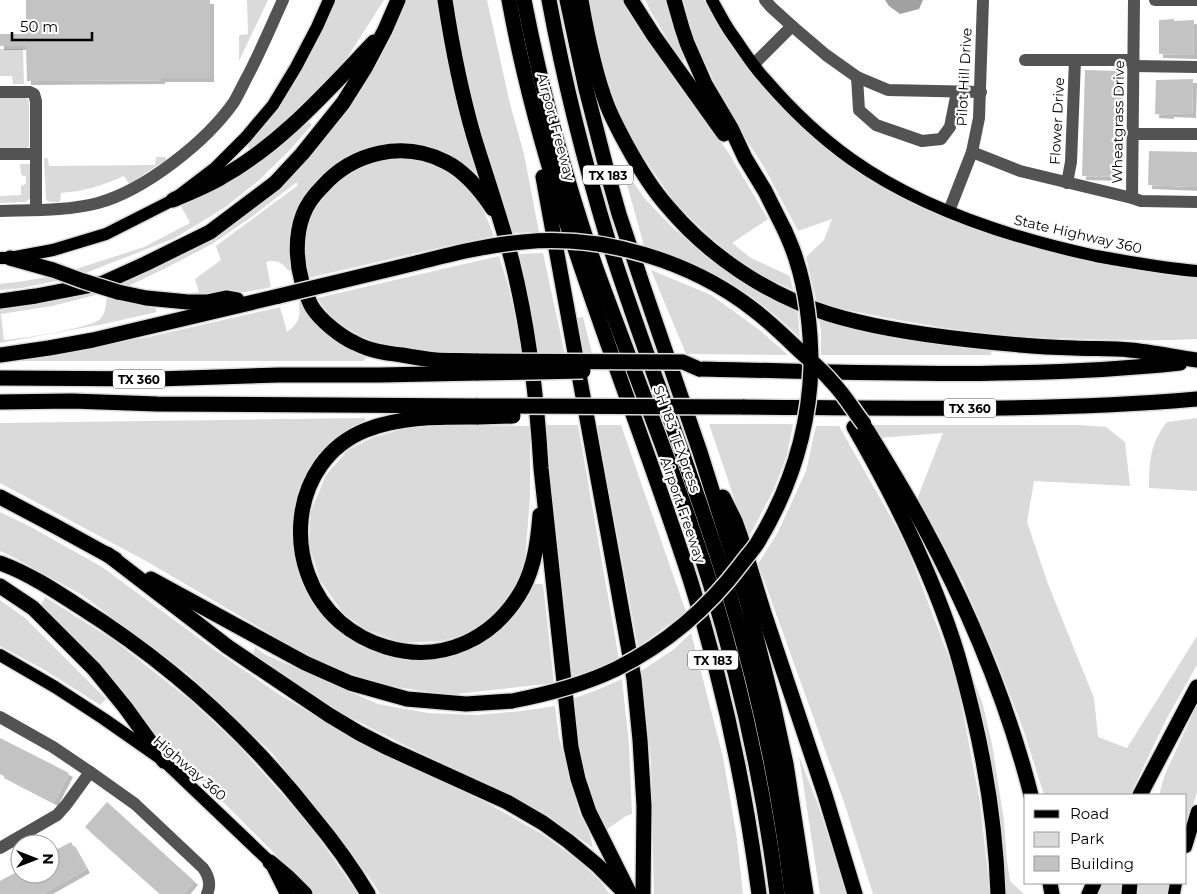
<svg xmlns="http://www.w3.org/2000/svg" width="1197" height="894" font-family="Montserrat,sans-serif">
	<defs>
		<filter id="shadow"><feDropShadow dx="4" dy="4" stdDeviation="0" flood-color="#0004"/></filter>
	</defs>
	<rect width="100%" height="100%" fill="#fff"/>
	<g fill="#dadada">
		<path d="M247,0H268L239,61V36L240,35L248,34Z"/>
		<path d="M331,0H384L345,61L301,109L274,132L250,149L247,147L282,103L313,49Z"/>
		<path d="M406,0H437L445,46L455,89L480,180L406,144L386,145L365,150L350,156L333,167L314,185L293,269L289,271C281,263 279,259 266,262L271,287C226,298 182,295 137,290V288C157,290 179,295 199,292L195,279L221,260L216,246L297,186V182L250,218L212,244L166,268L126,287L116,284L300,166L332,129L362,88L384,48L401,14Z"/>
		<path d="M450,0H487L510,104L524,154L539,232L512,233L487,160L469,95Z"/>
		<path d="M588,0H622L640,30L728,152L768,219L732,243L751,258L790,276L793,290L769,279L737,259L709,236L675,203L633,142L615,105L599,53Z"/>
		<path d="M645,0H669L687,57L681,62L651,12Z"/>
		<path d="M683,0H704C721,28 740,60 761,84C791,117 824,149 860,173C926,217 1004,242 1081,259C1119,267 1158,275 1197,277V339C1160,341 1124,340 1087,339C1053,338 1019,337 985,333C928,327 873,315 817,304L806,257L824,240L832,219L798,231L764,167L732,118L696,44Z"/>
		<path d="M0,49H23L24,84H13L12,76H0Z"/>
		<path d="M25,97L29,101V146L27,148L0,149V98Z"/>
		<path d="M307,120L312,125L288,152L258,181L224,208L175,238L83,274L73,270L144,247L190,223L181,206L239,172Z"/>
		<path d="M156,157H166V160L129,184L124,176C102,186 85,191 61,193L60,202H50L46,200L44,159L46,158L48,159L49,166L155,165Z"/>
		<path d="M395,158C402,159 411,158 418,159C426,161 434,164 440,168C471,182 483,205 494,236L451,245L308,278C306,266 304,252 305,240C308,211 334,177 361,166C372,161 383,160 395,158Z"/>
		<path d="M20,164H30V198L26,202L0,203V196L21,195V186L26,184V176H23L21,174Z"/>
		<path d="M622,167L646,200L671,226L711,261L765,295L797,306L800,338C775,314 748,291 716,275C693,263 669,255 644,246Z"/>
		<path d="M543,253L565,355H538L517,254Z"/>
		<path d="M499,256L508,285L523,354C461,354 380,361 331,316C326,311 322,304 317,298Z"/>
		<path d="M651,270L711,295L761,331L788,355L686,354Z"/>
		<path d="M53,276L61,280L22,288L0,290V284L24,281Z"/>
		<path d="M88,290L100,294L52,306L1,314L4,340C19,339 94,328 101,318C106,312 106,303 107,296L155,308L157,312L104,324L0,343V306Z"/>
		<path d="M303,301L366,352L367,357L363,361H1L144,338L280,307L287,332C299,323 301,317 299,302Z"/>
		<path d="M583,317L592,353L584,354L577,318Z"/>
		<path d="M818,317L992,349L991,355H821V330Z"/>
		<path d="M365,418V423L351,429L338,439L297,505L293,536L296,561L311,600L331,623L359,646L391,657L414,661L446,657L487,639L512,618L530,584H543L554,683L448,695L385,685L322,664L146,561L0,483V423Z"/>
		<path d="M1197,418V491L1149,488C1149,461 1150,444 1167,422Z"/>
		<path d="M709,424H793L787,455L774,489L748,539Z"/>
		<path d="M468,425L530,426V497L525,560L516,585L495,613L468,634L442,641L402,643L365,629L343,613L320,580L309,545L311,511L326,475L348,450L374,437L411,427Z"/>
		<path d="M544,425H578L619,659L568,679Z"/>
		<path d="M597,425H621L686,612L638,647Z"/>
		<path d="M869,425H1080L1106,427L1125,442L1130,486L1034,481L1027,522L1048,584L1094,698L1098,737L1127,748L1197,636V665L1167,718L1130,795H1044L1023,729L997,661L963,582L917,499L943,433L878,438Z"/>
		<path d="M816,426H839L905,542L956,676L980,802L990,894H873L845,805L758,564L778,532L806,471Z"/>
		<path d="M0,512L31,527L102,567L219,653L277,693L364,745L489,804L542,834L579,861L599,880L610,894H380L372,881L272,753L187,673L82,595L15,558L0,551Z"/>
		<path d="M45,597L115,641L191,701L237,744L308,823L358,894H313L279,858L159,738L124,697L40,607Z"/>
		<path d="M0,600L25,618L106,699L100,705L43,669L0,646Z"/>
		<path d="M691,633L723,757L737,839L743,894H654L651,762L641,671L673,650Z"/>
		<path d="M255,647L264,654L378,704L428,713L478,715L521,711L555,706L559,737L570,778L579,812L590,834L593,848C575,835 556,821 537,810C480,779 420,754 363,724C325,704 289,679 253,655Z"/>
		<path d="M972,675L983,705L992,744L1004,821L1007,861L1010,881L1024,894H1006C1004,855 1001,815 994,776C989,742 980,708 972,675Z"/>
		<path d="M622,679L629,744L632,814L626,816L606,830L601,828L579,765L569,700L597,690Z"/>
		<path d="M1197,705V793L1186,825V795H1159L1165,774Z"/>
		<path d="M799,756L817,802L847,894H820Z"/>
		<path d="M1103,883H1126L1124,894H1098Z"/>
		<path d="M1137,883H1169L1167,894H1135Z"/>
	</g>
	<path fill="#a1a1a1" d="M885,0H923L919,9L900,14L889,6Z"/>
	<g fill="#c3c3c3" filter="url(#shadow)">
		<path d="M26,0H210V78H161V80L27,81L26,46H0V34H26Z"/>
		<path d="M1174,19V21L1194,20L1193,55L1159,54V20Z"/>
		<path d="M1085,70L1119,71L1117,177L1082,176Z"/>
		<path d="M1193,79L1192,114L1170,113V115L1155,114L1156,80Z"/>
		<path d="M1149,151L1197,152V187L1148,185Z"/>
		<path d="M0,738L69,773L54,802L0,774Z"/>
		<path d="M107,802L194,881L183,894H160L85,827Z"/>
		<path d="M71,842L86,869L42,894H0V881L20,870V874H50V853Z"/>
	</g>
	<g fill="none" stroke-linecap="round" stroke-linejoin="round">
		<g stroke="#dbdbdb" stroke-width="15">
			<g id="major">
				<path d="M712,0C718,11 724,23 731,33C742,48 752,65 765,79C789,107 820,137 851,159C921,209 1012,238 1096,256C1129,262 1163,268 1197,271"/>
				<path d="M0,258H10L53,250L106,234L173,200L215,168L246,137L273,105L296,67L317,27L329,0"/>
				<path d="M0,655L55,687L104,719L164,761L270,862L284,890L288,894"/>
				<path d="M1186,847L1197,811"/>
				<path d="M1174,894L1176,883"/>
			</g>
		</g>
		<g stroke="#dbdbdb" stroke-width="18">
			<g id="highway">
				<path d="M445,0C452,46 461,92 474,137C487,179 501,219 512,261C529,329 537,398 541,468L571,747L578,779L589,812L630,894"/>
				<path d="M509,0C545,200 628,387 690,579C723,682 745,787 759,894"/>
				<path d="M524,0C542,92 566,182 597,271C635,375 677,478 710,583C741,684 764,789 777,894"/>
				<path d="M549,0C564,81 584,161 608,240C646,359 693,474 729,593C759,691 780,792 792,894"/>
				<path d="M567,0L586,89L608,175L619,214L644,289L700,452L747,601L773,704L786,764L806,894"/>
				<path d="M581,0C587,35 594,71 607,105C612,118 619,131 626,144C638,166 651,188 668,207C709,256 768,295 829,314C874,328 924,335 970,340C1005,344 1039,347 1074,348C1092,349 1112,348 1130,350C1152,352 1175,357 1197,360"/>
				<path d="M631,0L654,36L724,134"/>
				<path d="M674,0L682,28L687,43L705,84L731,128L745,158L765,191L785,231"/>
				<path d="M543,177L615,572L634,679L640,740L644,806L643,894"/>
				<path d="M173,200C189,193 207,186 222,177C281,144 327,91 374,42"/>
				<path d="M10,258L53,270"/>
				<path d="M118,292L146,298L188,302H207L226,298L237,300"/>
				<path d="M0,301L36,296L103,283L145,264L210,232L275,183L302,154L343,103L365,68L385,30L398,0"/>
				<path d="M0,355L49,348L93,340L279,296"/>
				<path d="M478,361C464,360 450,361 436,360C425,359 413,357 402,355C386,353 370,351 355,343C341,337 320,320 312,307C308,300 305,290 302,282C296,261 295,236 303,215C307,204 314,195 322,187C353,152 403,140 446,162C466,172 481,191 493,209"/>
				<path d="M699,369C859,372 1021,380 1180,363"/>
				<path d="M0,378L157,379L279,375H380L478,373"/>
				<path d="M0,402L72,401L157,404L478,406"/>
				<path d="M743,407C894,408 1046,412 1197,399"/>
				<path d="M478,417C441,417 402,416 366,430C288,461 280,569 340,622C353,633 369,642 386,647C442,664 495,639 523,588C535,565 538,539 540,515"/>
				<path d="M854,427C893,495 928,565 953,640C961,664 967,689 973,714C987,773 996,833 998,894"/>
				<path d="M867,430C886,461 905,492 923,525C969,610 1007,701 1031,795"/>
				<path d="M0,497L55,526L115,559"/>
				<path d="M723,497L735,521L740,535L764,613L825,795L855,894"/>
				<path d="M107,554L228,647L329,715L359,733L388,748L507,802L543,823L568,841L597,865L624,892"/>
				<path d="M0,563C28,573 54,590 80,607C169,663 248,734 313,817C333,841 352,867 368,894"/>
				<path d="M151,579L305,663L350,683L407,699L466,704L512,701"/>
				<path d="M0,586L33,608L94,669L125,707L164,761"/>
				<path d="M1140,795L1197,687"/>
				<path d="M270,862L289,878L305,894"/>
				<path d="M1050,883L1052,894"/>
				<path d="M1089,894L1094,883"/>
				<path d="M1129,894L1130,883"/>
			</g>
		</g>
		<g stroke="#535353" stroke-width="12">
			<path d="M765,0L771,7L792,26"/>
			<path d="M1155,0H1197"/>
			<path d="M1025,60H1133"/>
			<path d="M754,64L792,26L826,55L857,77L888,90L981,92"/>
			<path d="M1133,66L1197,67"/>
			<path d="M857,77L859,110L876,125L922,141L941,139L950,127L957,92"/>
			<path d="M0,92H30L34,94L36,101V210"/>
			<path d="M1132,134H1197"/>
			<path d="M972,152L1020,171L1132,198L1134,0"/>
			<path d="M0,154H36"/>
			<path d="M1067,183L1071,162L1075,60"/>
			<path d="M1132,198L1141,201L1197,202"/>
			<path d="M0,211C32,210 67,211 98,203C145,190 206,142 234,102C238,95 242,87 246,79C260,53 271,26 283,0"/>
			<path d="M949,211L972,152L979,118L983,0"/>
			<path d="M0,717L53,747L90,772L66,805L57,815L0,848"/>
			<path d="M90,772L135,804L203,868C209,876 211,885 207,894"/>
		</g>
		<use href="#major" stroke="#000" stroke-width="12"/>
		<use href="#highway" stroke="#000" stroke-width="15"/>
		<g stroke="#dbdbdb" stroke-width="18" stroke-linecap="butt">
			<g id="highway-bridge">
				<path d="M53,270L83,281L118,292"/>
				<path d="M279,296C325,285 370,274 416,263C451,254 487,245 523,242C603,234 691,261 754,310C771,323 786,338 802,353C812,362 823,371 832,382C844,394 853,410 864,424"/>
				<path d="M478,361L683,362L699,369"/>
				<path d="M478,373L583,371"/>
				<path d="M478,406L743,407"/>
				<path d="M478,417L513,416"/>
				<path d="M512,701C548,694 583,685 616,669C666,644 709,607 742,563C747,556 754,549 758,542C790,489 809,429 811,367C811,331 807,293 796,259C793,249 789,240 785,231"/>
			</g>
		</g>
		<use href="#highway-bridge" stroke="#000" stroke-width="15"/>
	</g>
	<g text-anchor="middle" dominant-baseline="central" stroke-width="4.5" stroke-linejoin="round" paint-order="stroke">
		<g fill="#fff" stroke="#4c4c4c" stroke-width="1">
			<rect x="583" y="165.5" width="50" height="19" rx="4"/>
			<rect x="113" y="369.5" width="52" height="19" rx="4"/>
			<rect x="944" y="398.5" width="52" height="19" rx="4"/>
			<rect x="688" y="650.5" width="50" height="19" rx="4"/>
		</g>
		<g font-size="12" font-weight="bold" fill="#000">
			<text x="608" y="175">TX 183</text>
			<text x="139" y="379">TX 360</text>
			<text x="970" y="408">TX 360</text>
			<text x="713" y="660">TX 183</text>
		</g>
		<g font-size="14" fill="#000" stroke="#fff">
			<text transform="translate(964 77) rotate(-87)">Pilot Hill Drive</text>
			<text transform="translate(1057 121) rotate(-87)">Flower Drive</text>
			<text transform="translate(1118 122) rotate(-89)">Wheatgrass Drive</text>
			<text transform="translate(556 127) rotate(75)">Airport Freeway</text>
			<text transform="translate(1078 234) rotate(13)">State Highway 360</text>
			<text transform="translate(677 439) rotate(70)">SH 183 TEXpress</text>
			<text transform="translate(683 510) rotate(71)">Airport Freeway</text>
			<text transform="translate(190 768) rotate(41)">Highway 360</text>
		</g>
	</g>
	<rect x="1024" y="794" width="162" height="90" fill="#ffffff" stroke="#999999"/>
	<rect x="1034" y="810" width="25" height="8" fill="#000000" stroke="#999999"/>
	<text x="1070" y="819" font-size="15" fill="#000000">Road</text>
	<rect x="1034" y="832" width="25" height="15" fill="#dadada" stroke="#999999"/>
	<text x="1070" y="844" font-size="15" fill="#000000">Park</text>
	<rect x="1034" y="856" width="25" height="15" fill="#c3c3c3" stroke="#999999"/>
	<text x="1070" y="869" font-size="15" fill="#000000">Building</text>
	<g transform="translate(35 859) rotate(90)"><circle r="24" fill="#ffffff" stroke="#999999"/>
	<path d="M0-4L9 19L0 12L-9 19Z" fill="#000000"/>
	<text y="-8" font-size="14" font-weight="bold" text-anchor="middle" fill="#000000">N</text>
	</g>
	<path d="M12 32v8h80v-8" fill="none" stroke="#000000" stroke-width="2.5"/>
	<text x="20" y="32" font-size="15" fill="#000000" stroke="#ffffff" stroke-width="4" paint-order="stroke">50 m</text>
</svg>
